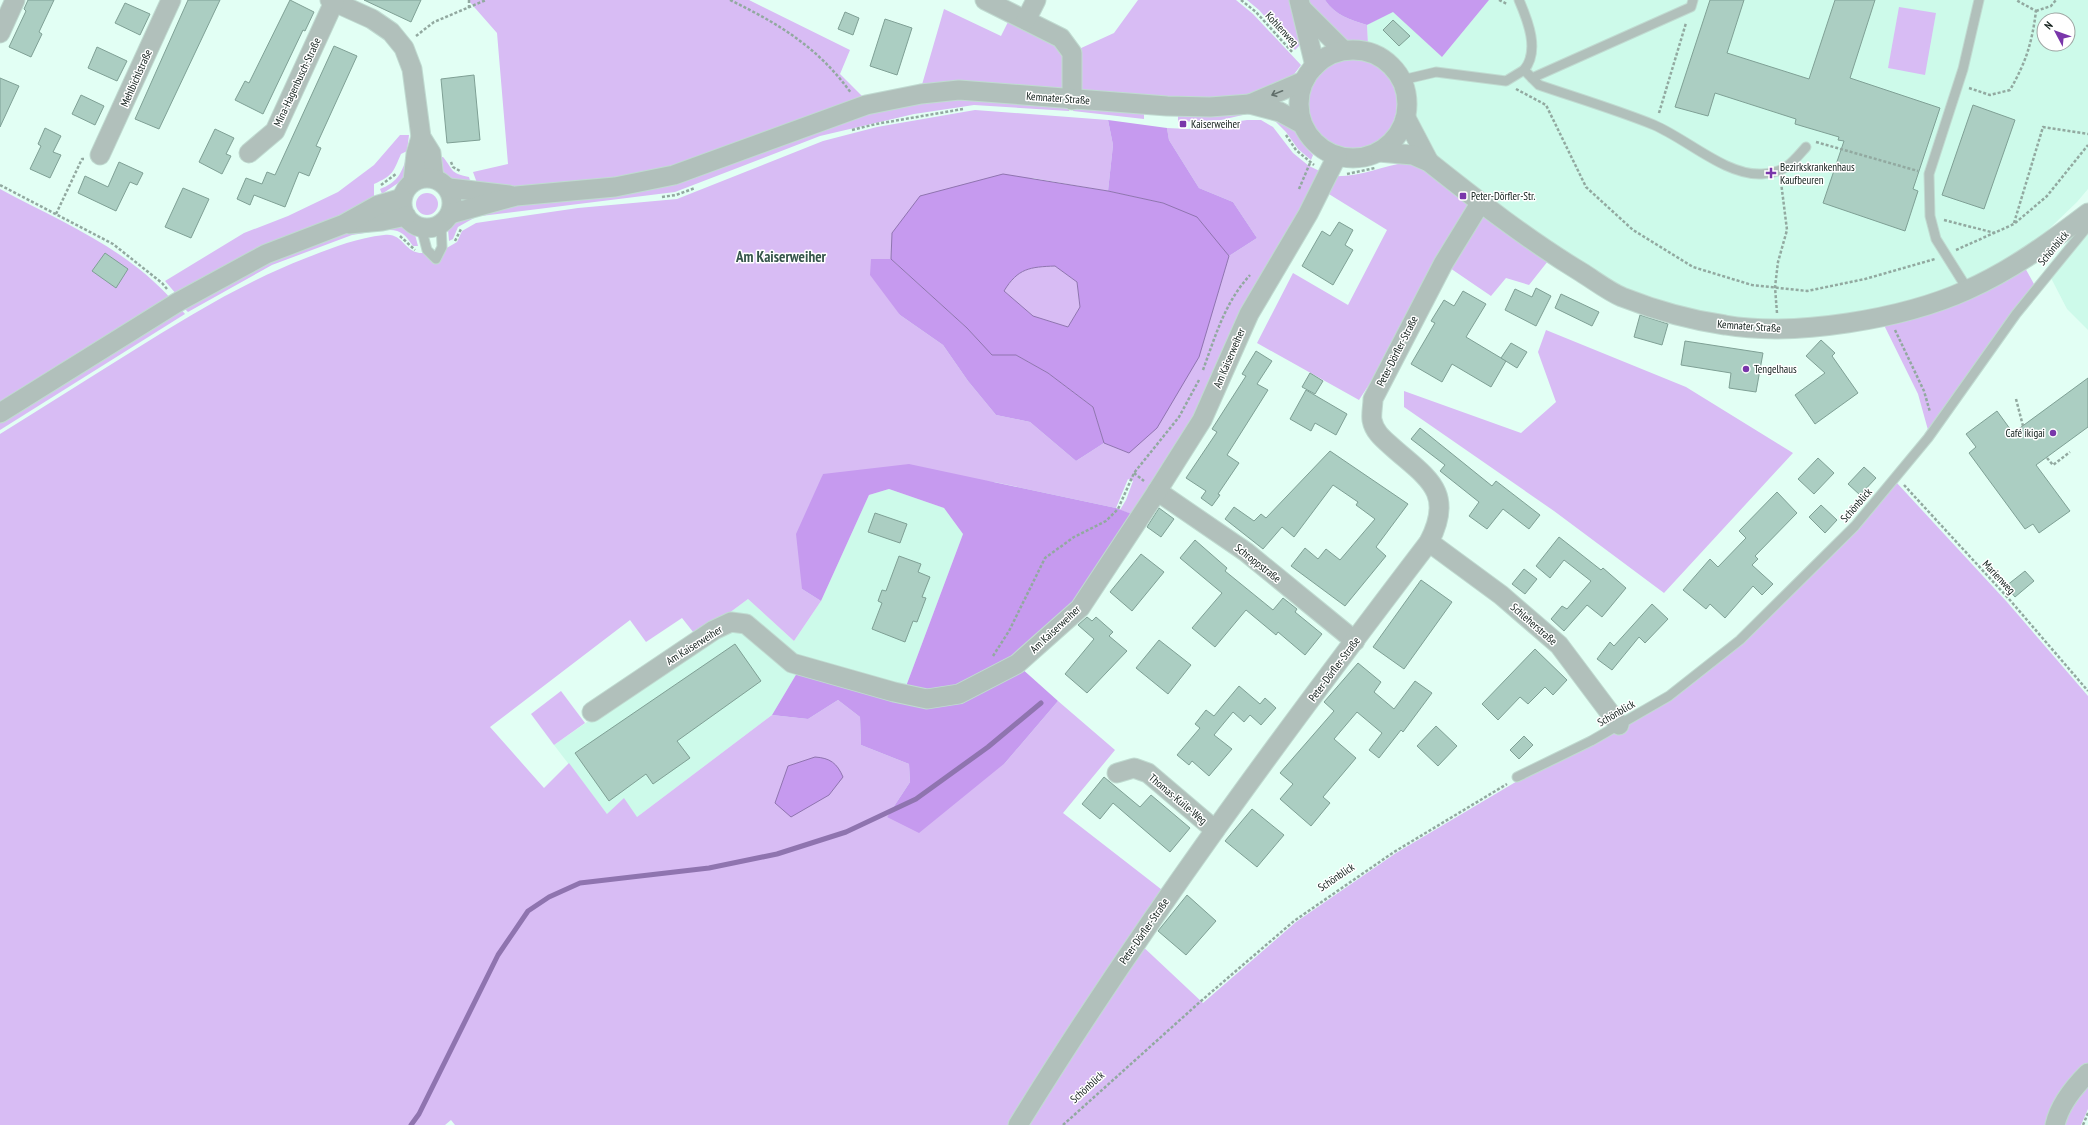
<svg xmlns="http://www.w3.org/2000/svg" width="2088" height="1125" font-family="'PT Sans Narrow',sans-serif">
	<rect width="100%" height="100%" fill="#e2fff4"/>
	<g fill="#cdfaea" fill-rule="evenodd">
		<path d="M1489,0H2088V189L2077,202L2027,250L1974,280L1880,310L1778,322L1728,319L1688,309L1626,288L1558,249L1433,158L1412,117L1414,92L1407,73L1396,59L1368,44L1367,25L1393,11L1442,57ZM2044,20H2068V44H2044Z"/>
		<path d="M2088,231V330L2067,309L2050,276Z"/>
		<path d="M889,489L944,508L963,534L905,689L800,668L772,715L637,817L607,814L554,745L701,643L697,637L748,599L794,641L821,601L869,495Z"/>
	</g>
	<g fill="#d8bcf4">
		<path d="M468,0H749L850,50L840,74L866,100L725,153L614,183L508,187L477,183L473,172L508,164L497,33Z"/>
		<path d="M1138,0H1236L1253,14L1301,65L1292,77L1248,98L1209,100L1077,94L1079,49L1114,33Z"/>
		<path d="M1247,0H1293L1301,44L1295,50L1259,10Z"/>
		<path d="M1306,0H1325C1335,15 1350,20 1367,25L1368,44L1345,43Z"/>
		<path d="M1899,7L1936,13L1925,75L1888,68Z"/>
		<path d="M944,9L1001,36L1009,20L1057,43L1068,56L1066,94L921,88Z"/>
		<circle cx="1352" cy="104" r="45"/>
		<path d="M958,95L1071,105L1069,111L974,105L914,114L820,136L675,192L481,216L480,211L615,191L868,109Z"/>
		<path d="M1074,105L1144,114V119L1073,111Z"/>
		<path d="M975,110L1108,120L1113,145L1108,191L1032,178L892,233L891,259H871L900,315L943,345L968,381L996,415L1030,422L1076,461L1104,443L1129,453L1216,298L1229,256L1257,238L1233,202L1199,188L1169,140L1167,128L1188,129L1247,120H1261L1273,127L1293,153L1309,166L1326,174L1219,374L1137,516L1120,510L1126,500L1133,481L1128,479L1116,508L994,482L823,474L802,589L821,601L794,641L748,599L697,637L682,618L646,642L630,620L490,727L544,788L569,763L607,814L624,798L637,817L772,715L808,719L838,700L860,717L861,745L909,764L910,782L887,817L1005,763L1058,701L1115,750L1063,813L1166,893L1014,1125H455L451,1120L445,1125H0V434C44,407 87,379 131,352C187,317 244,282 306,258C332,248 356,238 384,235C404,232 404,255 425,253L434,264L438,262L445,249L457,242L462,231L476,223L578,208L677,199L823,141L877,127Z"/>
		<path d="M1265,111L1294,130L1303,144L1313,155L1311,160L1298,149L1286,132L1275,121L1261,115L1247,114L1221,120L1178,122V115Z"/>
		<path d="M400,135H409L407,151L401,154C393,172 394,175 374,184V200L177,295L165,281L244,233L288,216L338,192L374,165Z"/>
		<path d="M436,157H443C454,170 449,173 469,177L471,184L453,182L449,177L438,171Z"/>
		<path d="M406,159L410,160L404,179L382,194L380,189C396,183 401,175 406,159Z"/>
		<path d="M1408,162L1426,170L1472,204L1391,351L1359,400L1257,343L1293,273L1348,305L1387,230L1324,191L1331,176C1359,178 1382,166 1408,162Z"/>
		<path d="M0,189C61,222 125,247 172,300L0,406Z"/>
		<circle cx="427" cy="204" r="11"/>
		<path d="M1480,211L1548,261L1529,285L1506,278L1491,296L1447,266Z"/>
		<path d="M474,213V218L458,227L453,239L449,241L448,229L456,218Z"/>
		<path d="M402,222L405,227L414,231L418,246H413C406,236 402,230 389,230L388,224Z"/>
		<path d="M346,231H377L352,235L272,265L188,312L183,307L269,260Z"/>
		<path d="M1055,266L1077,282L1080,307L1068,327L1033,316L1004,291C1019,268 1029,267 1055,266Z"/>
		<path d="M2024,266L2034,284L1928,430L1918,394L1883,323Z"/>
		<path d="M180,308L185,314L0,430V419Z"/>
		<path d="M1546,330L1686,387L1793,453L1664,593L1554,511L1404,407V391L1521,433L1556,402L1538,352Z"/>
		<path d="M1896,482L2007,602L2088,696V1065L2050,1125H1021L1138,942L1203,1003L1296,922L1396,853L1519,780L1593,743L1743,642Z"/>
		<path d="M561,691L585,723L554,745L531,714Z"/>
		<path d="M2088,1081V1109L2081,1125H2062Z"/>
	</g>
	<g fill="#c69aef">
		<path d="M1325,0H1489L1442,57L1393,12L1367,25C1350,20 1335,15 1325,0Z"/>
		<path d="M1108,120L1167,128L1169,140L1199,188L1233,202L1257,238L1229,256L1218,244L1163,203L1108,191L1113,145Z"/>
		<path d="M871,259H891L967,328L992,354L1016,355L1048,373L1093,407L1104,443L1076,461L1030,422L996,415L968,381L943,345L900,315L870,275Z"/>
		<path d="M909,464L1116,508L1137,516L1075,604L1020,667L1058,701L1005,763L919,833L887,817L910,782L909,764L861,745L860,717L838,700L808,719L772,715L800,668L905,689L963,534L944,508L889,489L869,495L821,601L802,589L796,534L823,474Z"/>
	</g>
	<g fill="#c69aef" stroke="#8f74af" fill-rule="evenodd">
		<path d="M1003,174L1108,191L1163,203L1197,217L1229,256L1199,357L1157,428L1129,453L1104,443L1093,407L1048,373L1016,355H992L967,328L891,259L892,233L920,196ZM1055,266L1077,282L1080,307L1068,327L1033,316L1004,291C1018,268 1030,267 1055,266Z"/>
		<path d="M815,757C830,758 837,763 843,777L829,795L791,817L775,803L788,766Z"/>
	</g>
	<g fill="none" stroke-linecap="round" stroke-linejoin="round">
		<path stroke="#8f74af" stroke-width="5" d="M411,1125L419,1114L498,955L528,911L549,897L580,883L709,868L777,854L846,832L916,799L988,747L1041,703"/>
	</g>
	<g fill="#abcec2" stroke="#7fa095">
		<path d="M28,0H54L39,32L42,34L31,57L9,47L26,11L24,9Z"/>
		<path d="M188,0H220L159,129L135,119Z"/>
		<path d="M290,0L314,12L305,31L303,30L263,114L235,100L245,81L249,83Z"/>
		<path d="M364,0H421L411,22Z"/>
		<path d="M1710,0H1744L1727,53L1809,79L1835,0H1875L1850,78L1940,108L1913,189L1918,191L1905,231L1823,203L1844,141L1838,140L1839,137L1795,124L1796,119L1715,93L1708,116L1675,107Z"/>
		<path d="M125,3L150,14L140,35L115,23Z"/>
		<path d="M845,12L859,18L853,35L838,29Z"/>
		<path d="M885,19L912,28L897,75L870,66Z"/>
		<path d="M1393,20L1410,36L1399,46L1383,30Z"/>
		<path d="M334,46L357,56L316,146L321,148L309,176L299,172L285,207L254,195L250,205L237,199L246,178L262,184L267,172L275,175Z"/>
		<path d="M97,47L127,61L117,81L88,68Z"/>
		<path d="M474,75L480,140L447,143L441,79Z"/>
		<path d="M0,78L19,86L0,127Z"/>
		<path d="M81,95L104,106L95,125L72,114Z"/>
		<path d="M1973,105L2015,120L1984,209L1942,195Z"/>
		<path d="M45,128L61,136L53,152L61,155L50,178L30,169L41,146L38,144Z"/>
		<path d="M215,129L234,138L226,154L231,156L222,174L199,162Z"/>
		<path d="M119,162L143,173L137,185L130,182L116,211L78,193L85,176L108,187Z"/>
		<path d="M183,188L209,199L191,238L165,227Z"/>
		<path d="M1339,222L1353,230L1345,245L1353,250L1333,285L1302,266L1322,231L1330,236Z"/>
		<path d="M105,253L128,269L116,288L92,271Z"/>
		<path d="M1536,288L1551,296L1536,326L1505,310L1515,289L1532,297Z"/>
		<path d="M1463,291L1486,304L1466,337L1506,361L1491,387L1452,364L1442,382L1411,364L1435,323L1431,321L1444,300L1454,306Z"/>
		<path d="M1561,294L1599,312L1592,326L1555,308Z"/>
		<path d="M1640,315L1668,324L1662,345L1634,337Z"/>
		<path d="M1821,340L1835,353L1832,356L1858,393L1815,424L1795,395L1825,373L1806,356Z"/>
		<path d="M1685,341L1763,353L1756,392L1729,388L1731,373L1681,365Z"/>
		<path d="M1511,343L1527,352L1517,368L1501,358Z"/>
		<path d="M1256,351L1272,361L1257,384L1268,390L1227,455L1239,463L1218,494L1220,495L1212,506L1201,498L1206,491L1186,478L1217,432L1212,429L1246,376L1242,374Z"/>
		<path d="M1310,373L1323,381L1315,394L1302,387Z"/>
		<path d="M2088,378V427L2036,465L2070,511L2039,533L2033,524L2025,529L1969,453L1976,447L1966,434L1997,411L2013,433Z"/>
		<path d="M1306,390L1347,414L1336,435L1315,423L1311,431L1290,419Z"/>
		<path d="M1420,428L1492,486L1496,481L1540,515L1529,529L1503,509L1487,529L1469,516L1479,502L1440,471L1445,465L1411,439Z"/>
		<path d="M1330,451L1408,504L1376,547L1386,556L1345,606L1291,566L1305,548L1318,559L1326,549L1340,560L1375,519L1356,505L1358,502L1333,485L1294,537L1282,527L1263,549L1225,519L1234,507L1254,521L1261,514L1266,518Z"/>
		<path d="M1818,458L1834,473L1814,494L1798,479Z"/>
		<path d="M1864,467L1876,478L1860,495L1848,484Z"/>
		<path d="M1777,492L1797,513L1755,556L1758,559L1752,565L1773,584L1762,595L1753,586L1725,618L1710,604L1706,609L1683,590L1710,559L1718,567L1746,538L1739,531Z"/>
		<path d="M1821,505L1837,520L1825,533L1809,517Z"/>
		<path d="M1159,508L1174,519L1161,537L1147,527Z"/>
		<path d="M875,513L907,524L900,543L868,532Z"/>
		<path d="M1559,537L1601,570L1603,568L1626,588L1602,617L1587,605L1564,631L1551,619L1562,606L1567,609L1591,581L1564,560L1550,578L1536,566Z"/>
		<path d="M1195,540L1227,568L1225,571L1273,610L1283,598L1297,609L1295,612L1322,634L1305,655L1278,632L1276,635L1246,610L1215,647L1192,628L1222,593L1180,558Z"/>
		<path d="M1141,554L1164,572L1132,611L1110,592Z"/>
		<path d="M899,556L921,564L918,572L930,577L922,597L926,598L917,622L913,621L905,642L872,629L882,603L878,601L882,590L886,591Z"/>
		<path d="M1524,569L1537,579L1525,594L1512,584Z"/>
		<path d="M2025,571L2034,581L2015,597L2006,586Z"/>
		<path d="M1421,580L1452,602L1404,669L1373,647Z"/>
		<path d="M1652,604L1668,619L1645,643L1639,637L1612,670L1597,659L1610,642L1614,646Z"/>
		<path d="M1087,617L1092,621L1096,617L1113,632L1109,636L1127,651L1087,693L1065,674L1094,639L1078,625Z"/>
		<path d="M1159,640L1191,665L1168,694L1136,668Z"/>
		<path d="M735,644L761,681L677,741L690,758L653,784L646,774L609,801L575,753Z"/>
		<path d="M1535,649L1567,680L1553,695L1545,687L1528,704L1520,697L1498,720L1482,704Z"/>
		<path d="M1358,663L1381,682L1374,692L1394,709L1415,681L1432,693L1403,732L1401,730L1379,758L1369,750L1382,733L1357,712L1334,739L1356,758L1323,797L1330,803L1311,826L1280,799L1293,784L1280,773L1334,711L1324,702Z"/>
		<path d="M1239,686L1260,704L1265,698L1276,708L1261,725L1250,715L1244,722L1233,712L1214,735L1232,749L1209,776L1192,761L1189,765L1177,755L1200,728L1195,724L1206,710L1214,716Z"/>
		<path d="M1436,726L1457,746L1438,766L1417,746Z"/>
		<path d="M1524,736L1533,745L1519,759L1510,750Z"/>
		<path d="M1104,777L1140,807L1151,795L1190,828L1170,852L1113,803L1100,819L1082,804Z"/>
		<path d="M1252,809L1284,835L1257,867L1225,841Z"/>
		<path d="M1187,895L1216,921L1186,955L1158,931Z"/>
	</g>
	<g fill="none" stroke-linecap="round" stroke-linejoin="round">
		<g stroke="#c0dbd1" stroke-width="11">
			<g id="service">
				<path d="M1519,0C1528,21 1540,51 1524,70"/>
				<path d="M1532,78L1539,85C1577,98 1617,110 1654,125C1687,139 1726,176 1762,174C1786,172 1791,164 1806,147"/>
				<path d="M1402,80L1436,72L1506,81L1524,70L1532,78L1691,7L1693,0"/>
				<path d="M421,227L427,250L436,259L442,247L441,224"/>
				<path d="M1968,290L1936,239L1930,216L1929,174L1963,69L1979,0"/>
				<path d="M1517,777L1591,741L1669,696L1740,640L1855,526L1928,438L2016,314L2087,227L2088,222"/>
			</g>
		</g>
		<g stroke="#c0dbd1" stroke-width="21">
			<g id="minor">
				<path d="M330,0L372,19L391,32L404,48L412,69L421,137L431,153L434,178"/>
				<path d="M985,0L1061,38L1072,53V100"/>
				<path d="M1299,0L1315,66"/>
				<path d="M1302,9L1343,50"/>
				<path d="M1026,20L1036,0"/>
				<path d="M0,33L15,0"/>
				<circle cx="1353" cy="104" r="54"/>
				<path d="M1250,104L1304,81"/>
				<path d="M1406,118L1429,162"/>
				<path d="M1379,152L1413,155L1429,162C1478,201 1528,240 1581,272C1594,280 1608,291 1622,297C1655,310 1690,320 1725,325C1795,337 1903,319 1967,290C2012,270 2050,242 2088,213"/>
				<path d="M249,153L275,131L334,2"/>
				<path d="M100,155L171,0"/>
				<circle cx="427" cy="203" r="25"/>
				<path d="M413,181L416,154L421,137"/>
				<path d="M449,188L509,195"/>
				<path d="M450,214L516,196L615,187L674,175L866,105L921,94L959,90L1167,106L1210,107L1250,104L1280,112L1302,124"/>
				<path d="M349,224L382,221L406,216"/>
				<path d="M0,413L178,302L266,254L344,224L378,205L402,198"/>
				<path d="M1157,491L1246,552L1355,641"/>
				<path d="M1429,542L1501,595L1559,645L1619,725"/>
				<path d="M592,712L714,630L731,622L746,624L792,663L894,692L927,699L959,694L1017,664L1080,608L1154,496L1202,420L1249,314L1308,214L1337,156"/>
				<path d="M1117,773L1134,768L1148,773L1215,830"/>
				<path d="M1018,1125C1143,922 1285,731 1429,542C1456,490 1425,477 1390,445C1382,438 1374,431 1372,420C1371,414 1373,405 1373,399L1443,264L1481,202"/>
				<path d="M2055,1125C2059,1106 2075,1086 2088,1073"/>
			</g>
		</g>
		<g stroke="#92a9a0" stroke-width="2.5" stroke-dasharray="3 2" stroke-linecap="butt">
			<path d="M730,0C779,24 818,47 851,93"/>
			<path d="M1241,0L1256,12L1293,53"/>
			<path d="M1499,0L1507,4"/>
			<path d="M469,8V0"/>
			<path d="M2036,11L2051,6L2056,0"/>
			<path d="M416,36L434,22L486,0"/>
			<path d="M1969,88L1990,95L2010,90C2026,62 2032,43 2036,11L2016,0"/>
			<path d="M1516,89L1546,105L1586,187L1633,230L1693,267L1752,285L1807,291L1865,279L1935,259"/>
			<path d="M1659,113L1686,23"/>
			<path d="M852,130L876,124L963,109"/>
			<path d="M1286,135L1296,150L1314,165"/>
			<path d="M1816,142L1918,171"/>
			<path d="M451,162L453,167L460,171"/>
			<path d="M1347,174L1375,168"/>
			<path d="M0,185L113,244L162,283L167,289"/>
			<path d="M381,185L396,174"/>
			<path d="M1299,189L1310,163"/>
			<path d="M662,197L676,195L695,188"/>
			<path d="M56,214L82,159H84"/>
			<path d="M1944,220L1995,233"/>
			<path d="M2014,223L2043,127L2088,134"/>
			<path d="M400,236L415,250"/>
			<path d="M455,241L461,229"/>
			<path d="M1956,250L2014,224L2047,196L2088,145"/>
			<path d="M1777,313L1775,287L1778,262L1787,230L1781,182"/>
			<path d="M1895,330L1924,391L1930,412"/>
			<path d="M1203,370C1215,337 1225,302 1250,275"/>
			<path d="M2016,399L2023,426"/>
			<path d="M2047,458L2053,465L2070,452"/>
			<path d="M1134,473L1144,481"/>
			<path d="M1904,485L2009,599L2088,691"/>
			<path d="M993,656L1009,631L1045,558L1074,537L1106,521L1118,509L1134,473L1179,417L1199,380"/>
			<path d="M1063,1125L1201,1001L1294,921L1394,852L1507,784"/>
			<path d="M2083,1125L2088,1113"/>
		</g>
		<use href="#service" stroke="#b1c0bb" stroke-width="9"/>
		<use href="#minor" stroke="#b1c0bb" stroke-width="19"/>
	</g>
	<defs><path id="oneway-shaft" d="M-6 0H5M1.5-3L5.5 0L1.5 3" fill="none" stroke-width="1.6" stroke-linecap="round" stroke-linejoin="round"/></defs>
	<use stroke="#606e6a" href="#oneway-shaft" transform="translate(1277 93) rotate(158)"/>
	<g fill="#7936aa" stroke="#fff" stroke-width="1.5">
		<rect x="1179" y="120" width="8" height="8" rx="2"/>
		<path d="M1769 167h4v4h4v4h-4v4h-4v-4h-4v-4h4z"/>
		<rect x="1459" y="192" width="8" height="8" rx="2"/>
		<circle cx="1746" cy="369" r="4"/>
		<circle cx="2053" cy="433" r="4"/>
	</g>
	<g text-anchor="middle" dominant-baseline="central" stroke-width="3" stroke-linejoin="round" paint-order="stroke">
		<g font-size="11" fill="#101d19" stroke="#fff">
			<text transform="translate(1282 29) rotate(47)">Kohlenweg</text>
			<text transform="translate(136 78) rotate(-66)">Mehlbichlstraße</text>
			<text transform="translate(297 82) rotate(-65)">Mina-Hagenbusch-Straße</text>
			<text transform="translate(1058 98) rotate(4)">Kemnater Straße</text>
			<text transform="translate(2053 248) rotate(-50)">Schönblick</text>
			<text transform="translate(1749 326) rotate(4)">Kemnater Straße</text>
			<text transform="translate(1397 351) rotate(-63)">Peter-Dörfler-Straße</text>
			<text transform="translate(1229 358) rotate(-67)">Am Kaiserweiher</text>
			<text transform="translate(1856 505) rotate(-49)">Schönblick</text>
			<text transform="translate(1258 563) rotate(38)">Schroppstraße</text>
			<text transform="translate(1999 577) rotate(47)">Marienweg</text>
			<text transform="translate(1534 624) rotate(41)">Schleherstraße</text>
			<text transform="translate(1055 629) rotate(-43)">Am Kaiserweiher</text>
			<text transform="translate(694 645) rotate(-32)">Am Kaiserweiher</text>
			<text transform="translate(1334 669) rotate(-53)">Peter-Dörfler-Straße</text>
			<text transform="translate(1616 713) rotate(-30)">Schönblick</text>
			<text transform="translate(1178 799) rotate(40)">Thomas-Kuile-Weg</text>
			<text transform="translate(1336 877) rotate(-34)">Schönblick</text>
			<text transform="translate(1144 931) rotate(-55)">Peter-Dörfler-Straße</text>
			<text transform="translate(1087 1087) rotate(-42)">Schönblick</text>
		</g>
		<g font-size="11" fill="#101d19" stroke="#fff" text-anchor="start">
			<text x="1191" y="124">Kaiserweiher</text>
			<text x="1780" y="167">Bezirkskrankenhaus<tspan x="1780" dy="13">Kaufbeuren</tspan></text>
			<text x="1471" y="196">Peter-Dörfler-Str.</text>
			<text x="1754" y="369">Tengelhaus</text>
			<text x="2045" y="433" text-anchor="end">Café ikigai</text>
		</g>
		<g font-size="15" font-weight="bold" fill="#36554b" stroke="#fff">
			<text x="781" y="256">Am Kaiserweiher</text>
		</g>
	</g>
	<g transform="translate(2056 32) rotate(311)"><circle r="19" fill="#ffffff" stroke="#9fa5a3"/>
	<path d="M0-3L7 15L0 10L-7 15Z" fill="#7936aa"/>
	<text y="-6" font-size="11" font-weight="bold" text-anchor="middle" fill="#101d19">N</text>
	</g>
</svg>
